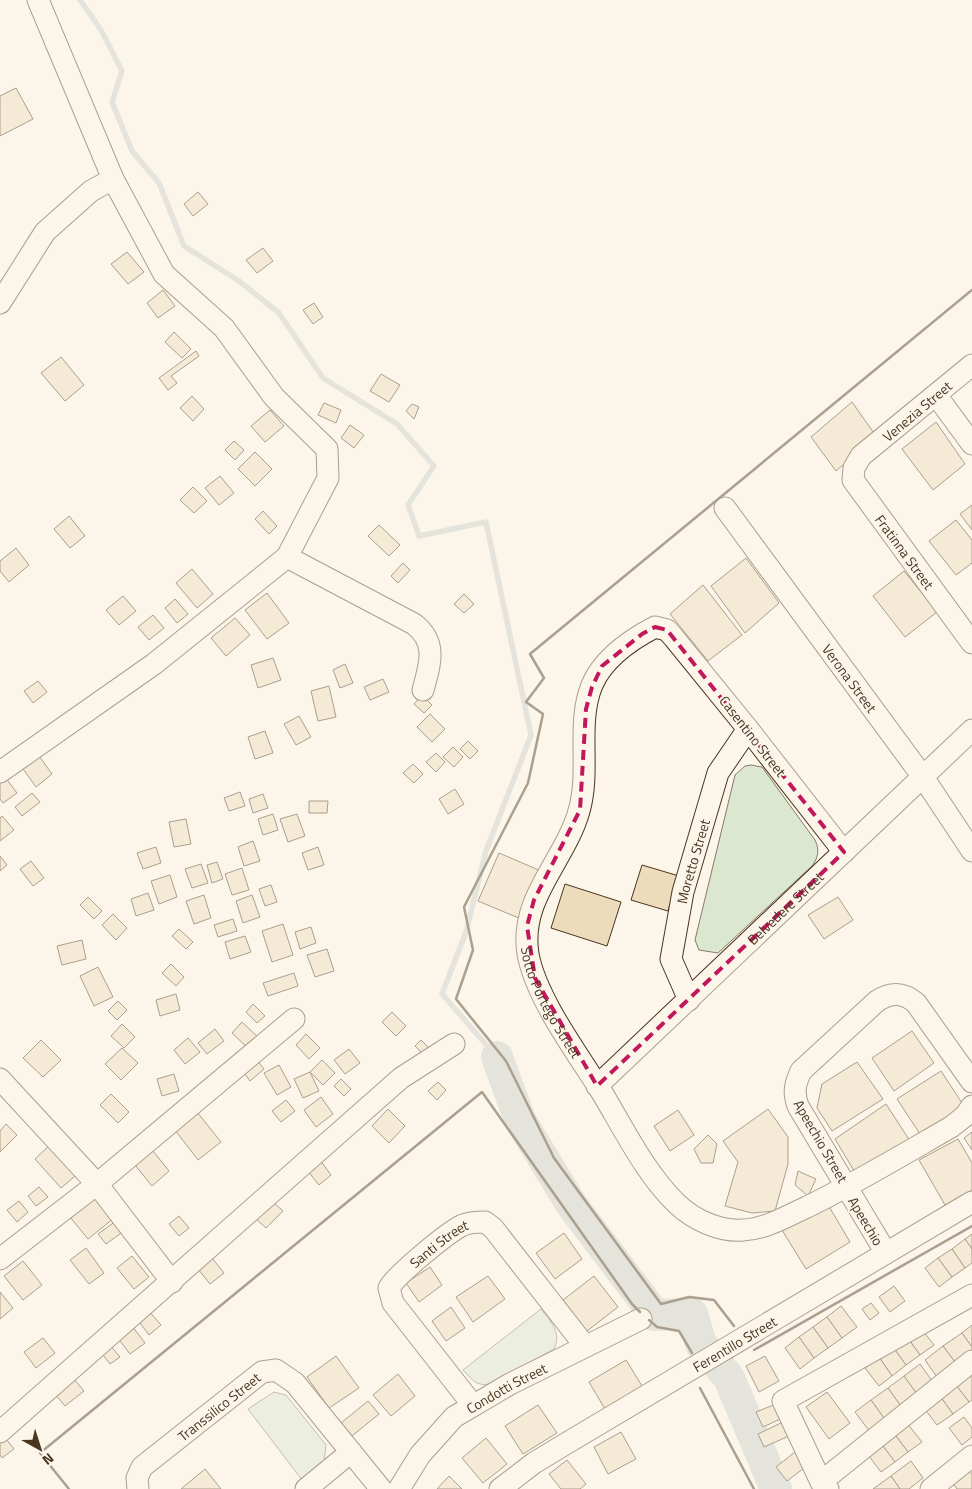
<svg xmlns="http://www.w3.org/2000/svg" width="972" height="1489" font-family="'Titillium Web',sans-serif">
	<rect width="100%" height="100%" fill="#fbf6e9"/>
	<g fill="#dce7d0" stroke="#887966">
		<path d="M751,765L762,767L815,840C820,850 818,858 812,866L718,953L699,950L695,940L735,775L745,766Z"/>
		<path d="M541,1309C551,1322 562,1333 554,1349L489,1384C476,1387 471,1378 463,1370Z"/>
		<path d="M274,1392L286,1395L326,1445L324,1462L302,1480L248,1409Z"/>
	</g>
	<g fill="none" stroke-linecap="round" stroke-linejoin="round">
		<path stroke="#c9cecd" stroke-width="5.5" d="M80,0L101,30L122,71L112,102L132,151L159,183L184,246L239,281L279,313L323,378L397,424L434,466L408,505L419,536L486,522L531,735L486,851L466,932L442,994L497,1057"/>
		<path stroke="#c9cecd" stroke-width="32" d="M497,1057L520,1120L571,1204L655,1315L692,1314L701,1344L729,1378L776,1489"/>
	</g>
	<g fill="#ecdcbc" stroke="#4a3520">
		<path d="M16,88L33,119L0,136V96Z"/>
		<path d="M198,192L208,204L193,216L184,204Z"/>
		<path d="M263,248L273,261L257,273L246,260Z"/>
		<path d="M127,252L144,272L128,284L111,264Z"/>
		<path d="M163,290L175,306L158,318L147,303Z"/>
		<path d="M314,303L323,317L313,324L303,310Z"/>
		<path d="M174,332L191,349L182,358L165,342Z"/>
		<path d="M196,351L199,356L171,376L177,383L168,390L159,378Z"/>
		<path d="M61,357L84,385L65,401L41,373Z"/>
		<path d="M381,374L400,385L389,402L370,391Z"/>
		<path d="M192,396L204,409L193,421L180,408Z"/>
		<path d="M852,402L876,436L836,471L811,437Z"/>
		<path d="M324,403L341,410L336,423L318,415Z"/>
		<path d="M412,404L419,407L414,419L406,411Z"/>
		<path d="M270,410L284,426L265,442L251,426Z"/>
		<path d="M936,422L965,464L933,490L902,449Z"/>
		<path d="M350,425L364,435L354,448L341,438Z"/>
		<path d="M234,441L244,450L235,460L225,450Z"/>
		<path d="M255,452L272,469L255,486L238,469Z"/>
		<path d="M220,476L234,493L219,505L205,488Z"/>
		<path d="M193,487L207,501L194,513L180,500Z"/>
		<path d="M972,505V530L960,514Z"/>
		<path d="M263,511L277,526L269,534L255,519Z"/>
		<path d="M69,516L85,536L70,548L54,529Z"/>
		<path d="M956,520L972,540V563L956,575L929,541Z"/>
		<path d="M379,525L400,545L389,556L368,536Z"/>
		<path d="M16,548L29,565L9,582L0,571V561Z"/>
		<path d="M746,558L779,603L745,633L711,586Z"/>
		<path d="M403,563L410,570L398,583L391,576Z"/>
		<path d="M192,569L213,594L197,608L176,583Z"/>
		<path d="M904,571L937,612L905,637L873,596Z"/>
		<path d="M703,585L742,635L708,661L670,614Z"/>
		<path d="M267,593L289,623L267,639L245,610Z"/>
		<path d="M464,594L474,604L464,613L454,604Z"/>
		<path d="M123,596L136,611L119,625L106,610Z"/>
		<path d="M175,599L188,614L177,623L165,608Z"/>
		<path d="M153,615L164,628L149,640L138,627Z"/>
		<path d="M235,618L250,635L226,656L211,638Z"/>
		<path d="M273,658L281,680L258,688L251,665Z"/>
		<path d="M345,664L353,683L340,688L333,670Z"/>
		<path d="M383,679L389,692L370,700L364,687Z"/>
		<path d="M38,681L47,692L33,703L24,691Z"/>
		<path d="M329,686L336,717L318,721L311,691Z"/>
		<path d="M422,695L432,705L424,713L414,704Z"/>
		<path d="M430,714L445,729L432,742L417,727Z"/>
		<path d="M299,716L311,737L296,745L284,724Z"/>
		<path d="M265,731L273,753L255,759L248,737Z"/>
		<path d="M468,741L478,751L470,759L460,749Z"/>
		<path d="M453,747L463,757L454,767L443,757Z"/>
		<path d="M37,753L52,774L36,787L21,766Z"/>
		<path d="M436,753L445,762L436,772L426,762Z"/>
		<path d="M413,764L423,774L414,783L403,773Z"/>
		<path d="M5,777L17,793L3,803L0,799V781Z"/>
		<path d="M455,789L464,804L448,814L439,799Z"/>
		<path d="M240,792L245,806L229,811L224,798Z"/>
		<path d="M32,793L40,802L22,816L15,807Z"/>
		<path d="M263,794L268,808L253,813L249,799Z"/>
		<path d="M309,801H328L327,813H309Z"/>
		<path d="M273,814L278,830L263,835L258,819Z"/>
		<path d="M297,814L305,836L288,842L280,819Z"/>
		<path d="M2,816L14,830L0,841V818Z"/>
		<path d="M186,819L191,844L174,847L169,822Z"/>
		<path d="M253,841L260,861L244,866L238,847Z"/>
		<path d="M156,847L161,863L143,869L137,853Z"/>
		<path d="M318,847L324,865L308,870L302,853Z"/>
		<path d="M499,853L541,871L521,919L478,901Z"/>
		<path d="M0,856L7,865L0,871Z"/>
		<path d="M31,861L44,878L33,886L20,869Z"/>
		<path d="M217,862L223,879L212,883L207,865Z"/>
		<path d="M201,864L208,883L192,888L185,869Z"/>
		<path d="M642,865L679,876L668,911L631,900Z"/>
		<path d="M242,868L249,890L232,895L225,874Z"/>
		<path d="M170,875L177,897L159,904L151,881Z"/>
		<path d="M565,884L621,902L607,946L551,928Z"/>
		<path d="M271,885L277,902L265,906L259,889Z"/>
		<path d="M148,893L154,910L136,916L131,899Z"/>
		<path d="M204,895L211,918L194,924L186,901Z"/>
		<path d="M252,895L260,917L243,923L236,901Z"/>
		<path d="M88,897L102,911L94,919L80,905Z"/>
		<path d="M838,897L853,920L824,939L808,915Z"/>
		<path d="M113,914L127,928L116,940L102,925Z"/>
		<path d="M233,919L237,931L218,937L214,925Z"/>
		<path d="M283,924L293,955L272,962L262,931Z"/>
		<path d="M311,927L316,943L300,949L295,932Z"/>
		<path d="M179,929L193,942L186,949L172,936Z"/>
		<path d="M245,936L251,952L230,959L225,942Z"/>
		<path d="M82,940L86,959L62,965L57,946Z"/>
		<path d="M327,949L334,971L315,977L307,955Z"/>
		<path d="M171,964L184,977L176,986L162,973Z"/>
		<path d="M98,967L113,997L94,1006L80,976Z"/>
		<path d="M294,973L298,986L268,996L263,983Z"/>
		<path d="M176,994L180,1010L160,1016L156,1000Z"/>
		<path d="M118,1001L127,1010L117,1020L108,1011Z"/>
		<path d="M253,1004L265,1016L257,1023L246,1012Z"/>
		<path d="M392,1012L406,1026L396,1036L382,1022Z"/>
		<path d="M242,1022L261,1040L250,1050L232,1033Z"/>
		<path d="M122,1024L135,1037L124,1048L111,1036Z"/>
		<path d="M215,1029L224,1041L207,1054L198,1043Z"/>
		<path d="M912,1031L934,1063L894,1091L872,1058Z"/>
		<path d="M306,1034L320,1048L309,1059L296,1045Z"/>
		<path d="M188,1038L200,1052L185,1064L174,1050Z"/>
		<path d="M41,1040L61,1060L43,1077L23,1058Z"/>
		<path d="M421,1040L428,1047L422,1053L415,1046Z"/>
		<path d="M122,1048L138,1063L121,1080L105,1064Z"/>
		<path d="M349,1049L360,1063L345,1074L334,1060Z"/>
		<path d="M256,1059L264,1069L250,1081L242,1070Z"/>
		<path d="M322,1060L335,1073L323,1085L310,1072Z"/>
		<path d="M857,1062L883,1099L832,1131L817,1108L822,1084Z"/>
		<path d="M279,1065L291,1087L277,1095L264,1073Z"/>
		<path d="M941,1071L964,1106L920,1134L897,1099Z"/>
		<path d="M310,1072L319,1091L303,1098L294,1079Z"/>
		<path d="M174,1074L179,1091L162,1096L157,1079Z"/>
		<path d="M341,1079L351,1089L344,1096L334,1086Z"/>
		<path d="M438,1082L446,1090L437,1100L428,1091Z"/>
		<path d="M111,1094L129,1112L118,1123L100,1105Z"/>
		<path d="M321,1097L333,1114L316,1127L304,1110Z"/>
		<path d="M286,1100L295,1111L281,1122L272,1111Z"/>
		<path d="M886,1104L910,1141L856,1174L835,1139Z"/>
		<path d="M388,1109L405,1126L389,1143L372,1126Z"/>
		<path d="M768,1109L788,1137V1164L775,1211L752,1213L725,1206L738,1162L723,1141Z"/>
		<path d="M678,1110L694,1135L670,1151L654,1126Z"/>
		<path d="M197,1112L221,1142L198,1160L175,1130Z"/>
		<path d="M6,1124L17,1135L0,1152V1131Z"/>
		<path d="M972,1132V1150L964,1138Z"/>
		<path d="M708,1135L717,1144L713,1163H701L694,1149Z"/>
		<path d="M958,1139L972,1163V1190L945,1205L919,1160Z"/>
		<path d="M54,1141L81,1171L61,1188L35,1159Z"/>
		<path d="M153,1151L169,1171L152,1186L135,1165Z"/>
		<path d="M320,1160L331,1175L319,1185L307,1170Z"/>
		<path d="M798,1171L816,1179L808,1196L795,1185Z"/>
		<path d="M39,1187L48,1197L36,1206L28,1196Z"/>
		<path d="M101,1192L119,1214L88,1239L70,1217Z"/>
		<path d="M19,1201L28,1212L17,1222L7,1210Z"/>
		<path d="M272,1201L283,1211L266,1228L255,1218Z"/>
		<path d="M827,1203L850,1242L806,1269L782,1230Z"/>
		<path d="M179,1216L189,1228L179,1236L169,1224Z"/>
		<path d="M116,1221L124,1231L106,1244L98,1234Z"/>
		<path d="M564,1233L582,1259L555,1279L536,1253Z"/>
		<path d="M972,1234V1249L965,1239Z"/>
		<path d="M965,1239L972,1249V1263L965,1268L952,1249Z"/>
		<path d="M86,1248L104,1273L89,1284L70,1260Z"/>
		<path d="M952,1249L965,1268L952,1277L938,1258Z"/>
		<path d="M132,1256L149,1277L134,1289L117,1268Z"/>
		<path d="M212,1258L224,1273L210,1284L198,1269Z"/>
		<path d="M938,1258L952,1277L939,1287L925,1268Z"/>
		<path d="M23,1261L42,1285L23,1300L4,1276Z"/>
		<path d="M430,1267L442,1285L419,1302L406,1283Z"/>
		<path d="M488,1276L505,1299L473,1322L456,1297Z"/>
		<path d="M594,1276L618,1307L587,1331L563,1300Z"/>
		<path d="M894,1286L905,1301L890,1312L879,1297Z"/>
		<path d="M0,1292L13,1308L0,1319Z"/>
		<path d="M871,1303L879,1313L870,1320L862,1309Z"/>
		<path d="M841,1306L857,1327L842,1338L827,1317Z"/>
		<path d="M451,1307L465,1328L446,1341L432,1321Z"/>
		<path d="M148,1310L161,1325L149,1335L137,1319Z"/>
		<path d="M827,1317L842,1338L828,1348L813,1327Z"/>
		<path d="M972,1325V1347L962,1333Z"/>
		<path d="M132,1326L145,1343L130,1354L117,1337Z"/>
		<path d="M813,1327L828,1348L814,1358L799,1337Z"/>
		<path d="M920,1327L934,1345L920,1355L907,1337Z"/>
		<path d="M962,1333L972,1347V1356L958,1366L943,1346Z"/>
		<path d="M799,1337L814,1358L800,1369L785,1348Z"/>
		<path d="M907,1337L920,1355L906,1365L893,1347Z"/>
		<path d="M43,1338L55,1353L36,1368L24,1352Z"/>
		<path d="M109,1344L120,1357L110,1364L100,1351Z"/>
		<path d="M943,1346L958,1366L939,1380L925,1360Z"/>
		<path d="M893,1347L906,1365L892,1376L879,1357Z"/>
		<path d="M336,1356L359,1388L329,1408L307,1377Z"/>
		<path d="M765,1356L779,1381L759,1392L746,1366Z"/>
		<path d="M879,1357L892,1376L879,1386L865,1368Z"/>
		<path d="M626,1360L642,1386L605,1409L589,1382Z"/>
		<path d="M920,1364L935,1385L919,1397L904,1376Z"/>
		<path d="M972,1373V1400L969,1402L956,1385Z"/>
		<path d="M398,1374L415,1396L391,1416L373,1395Z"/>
		<path d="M904,1376L919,1397L903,1409L888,1388Z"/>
		<path d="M73,1378L84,1391L65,1406L54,1393Z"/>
		<path d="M956,1385L969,1402L953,1414L940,1396Z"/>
		<path d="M888,1388L903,1409L886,1421L871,1400Z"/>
		<path d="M827,1392L850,1423L829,1439L806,1407Z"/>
		<path d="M940,1396L953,1414L937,1425L924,1408Z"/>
		<path d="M871,1400L886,1421L870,1432L855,1412Z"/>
		<path d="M368,1401L379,1414L352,1436L341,1423Z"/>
		<path d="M781,1402L787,1416L763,1427L756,1412Z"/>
		<path d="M538,1405L557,1433L523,1454L505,1426Z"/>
		<path d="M964,1417L972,1428V1437L962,1445L949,1428Z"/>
		<path d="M783,1422L789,1436L764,1447L758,1434Z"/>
		<path d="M907,1423L922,1442L908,1452L893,1432Z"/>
		<path d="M621,1432L636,1459L608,1474L594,1447Z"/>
		<path d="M893,1432L908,1452L895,1462L880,1442Z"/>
		<path d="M3,1435L14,1449L2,1458L0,1455V1437Z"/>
		<path d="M486,1438L507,1464L483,1483L462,1458Z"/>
		<path d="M880,1442L895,1462L881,1472L866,1452Z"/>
		<path d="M800,1448L812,1462L787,1481L776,1467Z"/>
		<path d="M567,1460L586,1484L580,1489H561L549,1474Z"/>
		<path d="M911,1461L923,1478L909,1489H900L891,1476Z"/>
		<path d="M965,1464L972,1474V1489H957L948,1477Z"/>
		<path d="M205,1469L221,1489H181Z"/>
		<path d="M449,1476L462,1489H437Z"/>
		<path d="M891,1476L900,1489H873Z"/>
	</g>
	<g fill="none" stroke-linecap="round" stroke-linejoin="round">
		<g stroke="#4a3520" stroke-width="23">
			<g id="minor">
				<path d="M0,303L45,232L91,191L113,179"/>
				<path id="s1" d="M972,365L861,456L854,468L853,480L972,643"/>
				<path d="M936,395L972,444"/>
				<path id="s2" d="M725,508L923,777L972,851"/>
				<path d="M287,557L414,624C438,643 430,664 423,690"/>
				<path d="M0,772L154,664L287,557L328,478L327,449L274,397L224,328L164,274L113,179L38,0"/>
				<path id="s3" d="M844,852L748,729L674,638L667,630L655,627C630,640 603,659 592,685C576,724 591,770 579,811C565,861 519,898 528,954C536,998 577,1053 601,1091C624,1129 645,1173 677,1204C694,1220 720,1232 743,1230C766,1229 787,1216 807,1207C856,1183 904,1154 951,1127L965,1116L972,1106"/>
				<path id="s4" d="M689,1000L671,959L683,892L718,773L748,729"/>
				<path d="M0,1079L97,1184L172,1282"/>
				<path id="s5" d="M597,1086L972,730"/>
				<path d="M886,1253L798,1106C793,1092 795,1084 801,1071L877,1001C891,992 903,992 916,1003L972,1082"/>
				<path d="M0,1259L97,1184L294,1019"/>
				<path id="s6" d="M472,1404L393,1303L389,1288C396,1275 448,1232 463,1225C470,1222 477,1222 485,1222L493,1228L585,1346"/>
				<path d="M0,1432L401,1078L454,1044"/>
				<path d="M821,1482L972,1361"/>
				<path id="s7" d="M138,1489L137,1478L142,1467L262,1372L276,1370L295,1383L381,1489"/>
				<path d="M306,1489L351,1452"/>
				<path id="s8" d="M399,1489L420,1455L454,1417L510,1384L641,1319"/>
				<path id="s9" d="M500,1489L534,1463L567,1443L972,1202"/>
				<path d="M828,1489L821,1482L783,1401L972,1295"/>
				<path d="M931,1489L972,1456"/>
			</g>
		</g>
		<use href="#minor" stroke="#fbf6e9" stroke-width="21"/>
		<g stroke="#4a3520" stroke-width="2.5">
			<path d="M649,1320L657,1327L679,1331L692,1353"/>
			<path d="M734,1326L714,1300L689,1297L661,1304L554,1158L506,1061L456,999L473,950L464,907L528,783L543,714L526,702L544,678L530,654L972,290"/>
			<path d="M754,1350L972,1226"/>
			<path d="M700,1388L754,1489"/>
			<path d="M69,1489L40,1453L482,1092L632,1304L640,1312"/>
		</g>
	</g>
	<path d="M0 0H972V1489H0ZM655,627L667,630L844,852L597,1086L535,978L527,926L534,900L580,810L586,709L592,687L602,666L642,634Z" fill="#fbf6e9" fill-opacity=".55" fill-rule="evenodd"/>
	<path fill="none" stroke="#c2185b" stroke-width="4" stroke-dasharray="10 6" stroke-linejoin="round" d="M655,627L667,630L844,852L597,1086L535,978L527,926L534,900L580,810L586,709L592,687L602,666L642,634Z"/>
	<g text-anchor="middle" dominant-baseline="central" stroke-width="4" stroke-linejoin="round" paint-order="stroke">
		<g font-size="14" fill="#4a3520" stroke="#fbf6e9">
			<text transform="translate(917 411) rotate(-40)">Venezia Street</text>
			<text stroke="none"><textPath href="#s1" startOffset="258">Fratinna Street</textPath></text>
			<text stroke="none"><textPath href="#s2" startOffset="211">Verona Street</textPath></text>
			<text transform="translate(753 736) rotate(52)">Casentino Street</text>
			<text stroke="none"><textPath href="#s4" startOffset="145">Moretto Street</textPath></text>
			<text stroke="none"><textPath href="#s5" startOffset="259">Belvedere Street</textPath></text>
			<text stroke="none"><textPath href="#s3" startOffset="719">Sotto Portego Street</textPath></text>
			<text transform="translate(821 1141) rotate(60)">Apeechio Street</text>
			<text transform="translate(866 1221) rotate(59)">Apeechio</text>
			<text stroke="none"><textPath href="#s6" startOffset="211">Santi Street</textPath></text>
			<text stroke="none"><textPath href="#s9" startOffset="276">Ferentillo Street</textPath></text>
			<text stroke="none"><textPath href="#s8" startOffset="151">Condotti Street</textPath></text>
			<text stroke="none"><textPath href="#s7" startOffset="121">Transsilico Street</textPath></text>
		</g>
	</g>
	<g transform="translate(40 1449) rotate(141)" stroke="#fbf6e9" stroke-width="4" paint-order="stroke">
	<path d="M0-4L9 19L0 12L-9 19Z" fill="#4a3520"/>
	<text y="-8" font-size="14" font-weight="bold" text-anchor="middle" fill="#4a3520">N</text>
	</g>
</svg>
